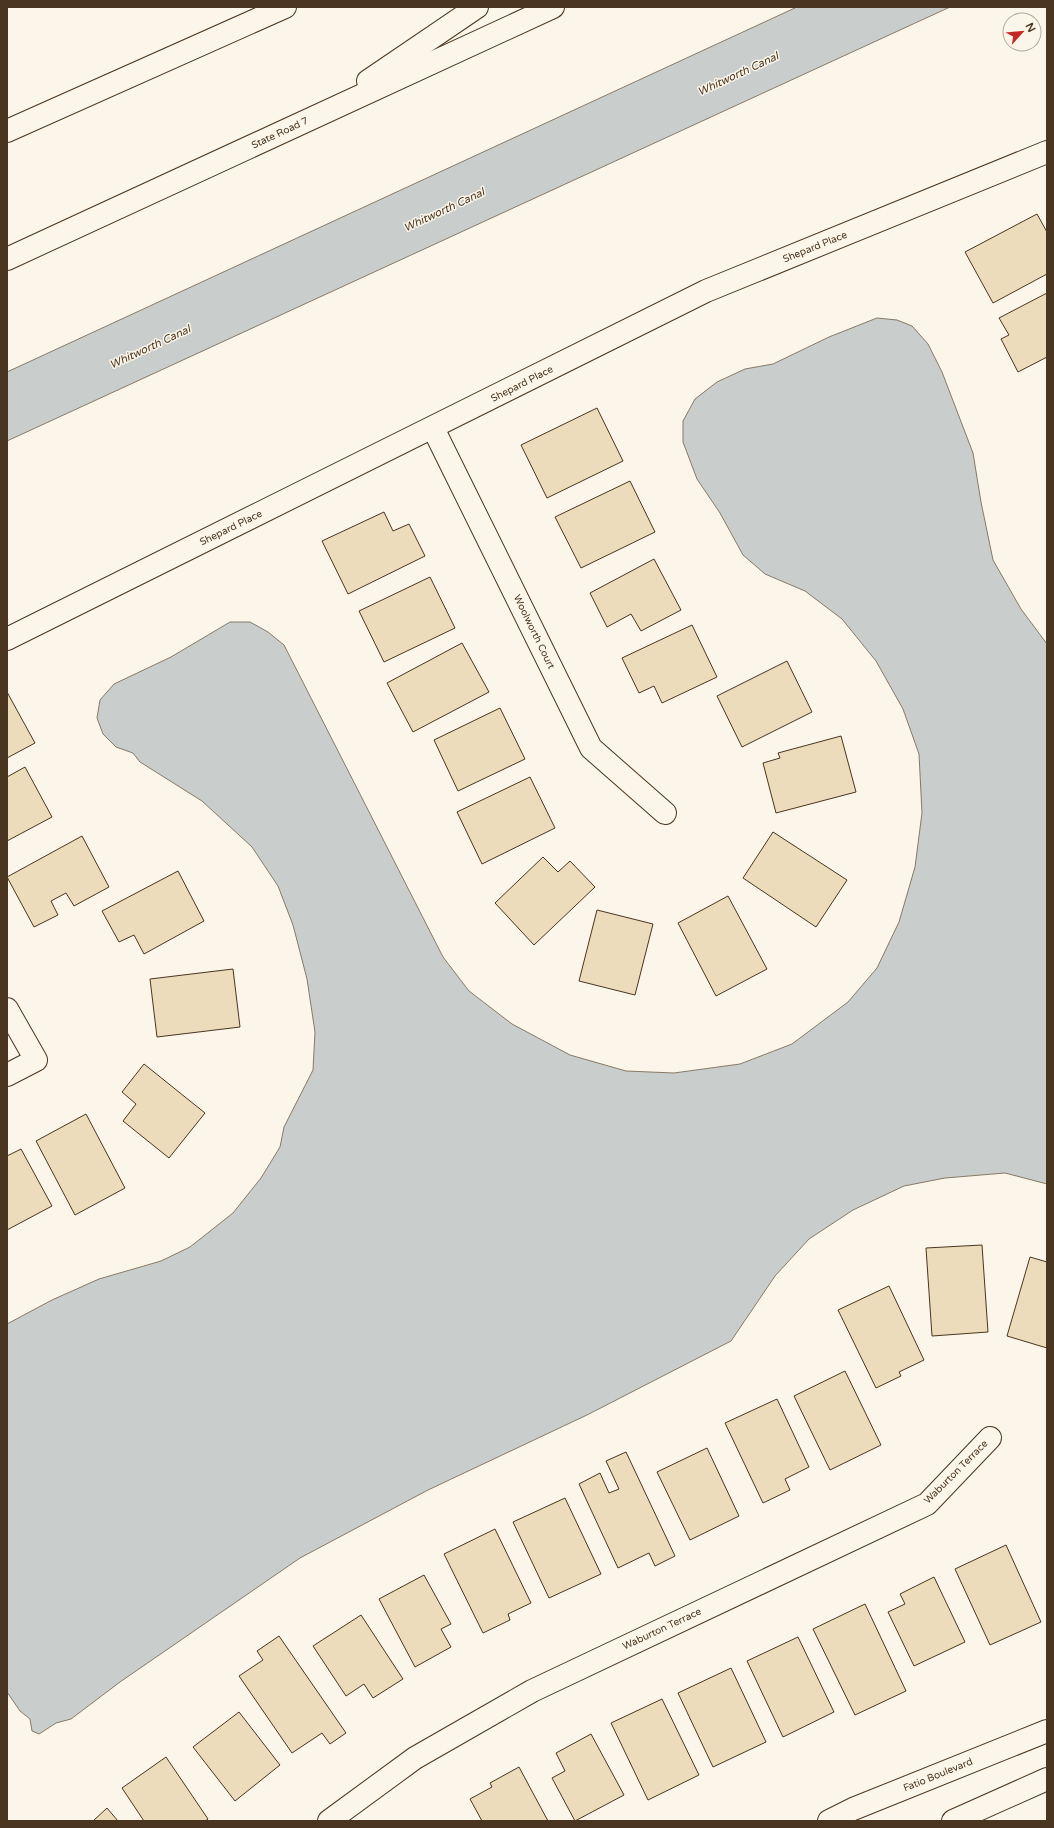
<svg xmlns="http://www.w3.org/2000/svg" width="1054" height="1828" font-family="'Varela Round',sans-serif">
	<rect width="100%" height="100%" fill="#fbf6e9"/>
	<g fill="#c9cecd" stroke="#887966">
		<path d="M797,7H950L7,441V372Z"/>
		<path d="M877,318L897,320L912,326L928,344L942,372L973,453L981,502L993,560L1021,609L1047,644V1184L1005,1173L945,1178L904,1186L853,1210L809,1239L775,1276L731,1341L587,1415L428,1490L300,1558L120,1682L71,1719L56,1723L39,1734L32,1731L30,1719L20,1711L7,1692V1324L52,1300L99,1279L161,1261L190,1247L233,1213L261,1178L280,1147L284,1127L313,1070L315,1032L307,979L293,925L278,886L252,847L202,801L140,762L133,753L116,747L103,734L97,718L100,700L114,684L171,657L230,622H250L268,632L284,645L443,957L469,991L512,1024L570,1055L626,1071L674,1073L740,1064L792,1044L848,1002L877,968L899,922L915,867L922,813L919,754L903,709L876,661L842,619L805,591L765,574L743,555L720,513L697,479L683,442V421L695,399L717,382L745,369L773,364L829,337Z"/>
	</g>
	<g fill="#ecdcbc" stroke="#4a3520">
		<path d="M1037,214L1047,232V274L993,303L965,252Z"/>
		<path d="M1047,293V357L1018,372L1001,339L1009,335L999,318Z"/>
		<path d="M597,408L623,461L547,498L521,445Z"/>
		<path d="M630,481L655,532L581,568L555,517Z"/>
		<path d="M384,512L393,531L409,524L425,556L348,594L322,541Z"/>
		<path d="M654,559L681,610L641,631L631,614L607,627L590,593Z"/>
		<path d="M430,577L455,628L384,662L359,611Z"/>
		<path d="M692,625L717,677L662,703L654,686L639,693L622,658Z"/>
		<path d="M462,643L489,692L413,732L387,683Z"/>
		<path d="M787,661L812,712L742,747L717,696Z"/>
		<path d="M7,692L35,743L7,758Z"/>
		<path d="M500,708L525,759L458,791L434,740Z"/>
		<path d="M841,736L856,792L776,813L763,763L780,758L778,753Z"/>
		<path d="M25,767L52,817L7,841V777Z"/>
		<path d="M530,777L555,828L482,864L457,812Z"/>
		<path d="M773,832L847,880L816,927L743,878Z"/>
		<path d="M82,836L109,887L74,906L66,893L51,901L58,915L34,927L7,877Z"/>
		<path d="M543,857L558,872L570,861L595,887L534,945L495,903Z"/>
		<path d="M178,871L204,921L144,954L134,935L119,942L102,911Z"/>
		<path d="M728,896L767,969L716,996L678,923Z"/>
		<path d="M597,910L653,924L635,995L579,981Z"/>
		<path d="M233,969L240,1027L157,1037L150,979Z"/>
		<path d="M144,1064L205,1113L169,1158L123,1121L136,1104L122,1092Z"/>
		<path d="M86,1114L125,1188L75,1215L36,1141Z"/>
		<path d="M21,1149L52,1206L7,1230V1156Z"/>
		<path d="M982,1245L988,1332L932,1336L926,1248Z"/>
		<path d="M1030,1257L1047,1262V1348L1007,1336Z"/>
		<path d="M889,1286L924,1360L899,1372L901,1376L876,1388L838,1310Z"/>
		<path d="M845,1371L881,1445L830,1470L794,1396Z"/>
		<path d="M777,1399L809,1467L785,1479L790,1490L763,1503L725,1423Z"/>
		<path d="M707,1448L739,1516L690,1540L657,1472Z"/>
		<path d="M626,1452L675,1556L655,1566L649,1553L618,1568L579,1484L600,1473L609,1493L619,1489L606,1461Z"/>
		<path d="M565,1498L601,1574L549,1598L513,1522Z"/>
		<path d="M495,1529L531,1603L508,1614L510,1620L483,1633L444,1554Z"/>
		<path d="M1006,1545L1041,1622L990,1645L955,1569Z"/>
		<path d="M424,1575L451,1624L441,1629L451,1647L415,1667L379,1599Z"/>
		<path d="M934,1577L965,1642L914,1666L888,1612L905,1604L900,1594Z"/>
		<path d="M865,1604L906,1691L855,1715L813,1629Z"/>
		<path d="M361,1615L403,1679L373,1698L364,1684L346,1696L313,1646Z"/>
		<path d="M279,1636L346,1733L330,1744L322,1733L292,1753L239,1676L263,1660L257,1651Z"/>
		<path d="M798,1637L834,1712L783,1737L747,1661Z"/>
		<path d="M731,1668L766,1742L713,1767L678,1693Z"/>
		<path d="M662,1699L699,1775L648,1800L611,1723Z"/>
		<path d="M239,1712L280,1765L235,1801L193,1747Z"/>
		<path d="M591,1734L624,1795L575,1821L552,1778L565,1771L556,1753Z"/>
		<path d="M166,1757L208,1819L205,1821H144L122,1788Z"/>
		<path d="M519,1767L548,1821H482L470,1799L492,1787L490,1783Z"/>
		<path d="M107,1808L118,1821H93Z"/>
	</g>
	<g fill="none" stroke-linecap="round" stroke-linejoin="round">
		<g stroke="#4a3520" stroke-width="24">
			<g id="minor">
				<path d="M433,428L591,748L665,813"/>
				<path d="M7,639L706,291L1047,152"/>
				<path d="M7,1009L36,1060L7,1075"/>
				<path d="M329,1821L415,1758L532,1691L927,1504L990,1438"/>
				<path d="M829,1821L853,1809L1047,1731"/>
				<path d="M953,1821L1047,1779"/>
			</g>
		</g>
		<g stroke="#4a3520" stroke-width="24">
			<g id="major">
				<path d="M368,81L477,7"/>
				<path d="M7,131L285,7"/>
				<path d="M7,259L553,7"/>
			</g>
		</g>
		<use href="#minor" stroke="#fbf6e9" stroke-width="22"/>
		<use href="#major" stroke="#fbf6e9" stroke-width="22"/>
	</g>
	<g text-anchor="middle" dominant-baseline="central" stroke-width="3" stroke-linejoin="round" paint-order="stroke">
		<g font-size="10" fill="#4a3520" stroke="#fbf6e9">
			<text transform="translate(280 133) rotate(-25)">State Road 7</text>
			<text transform="translate(815 247) rotate(-22)">Shepard Place</text>
			<text transform="translate(522 384) rotate(-27)">Shepard Place</text>
			<text transform="translate(231 528) rotate(-26)">Shepard Place</text>
			<text transform="translate(534 632) rotate(64)">Woolworth Court</text>
			<text transform="translate(956 1472) rotate(-45)">Waburton Terrace</text>
			<text transform="translate(662 1629) rotate(-25)">Waburton Terrace</text>
			<text transform="translate(938 1775) rotate(-22)">Fatio Boulevard</text>
		</g>
		<g font-size="11" font-style="italic" fill="#4a3520" stroke="#fbf6e9">
			<text transform="translate(738 74) rotate(-25)">Whitworth Canal</text>
			<text transform="translate(444 210) rotate(-25)">Whitworth Canal</text>
			<text transform="translate(150 347) rotate(-25)">Whitworth Canal</text>
		</g>
	</g>
	<rect width="1054" height="1828" fill="none" stroke="#4a3520" stroke-width="16"/>
	<g transform="translate(1022 32) rotate(63)"><circle r="19" fill="#fbf6e9" stroke="#b4a999"/>
	<path d="M0-3L7 15L0 10L-7 15Z" fill="#c62828"/>
	<text y="-6" font-size="11" font-weight="bold" text-anchor="middle" fill="#4a3520">N</text>
	</g>
</svg>
